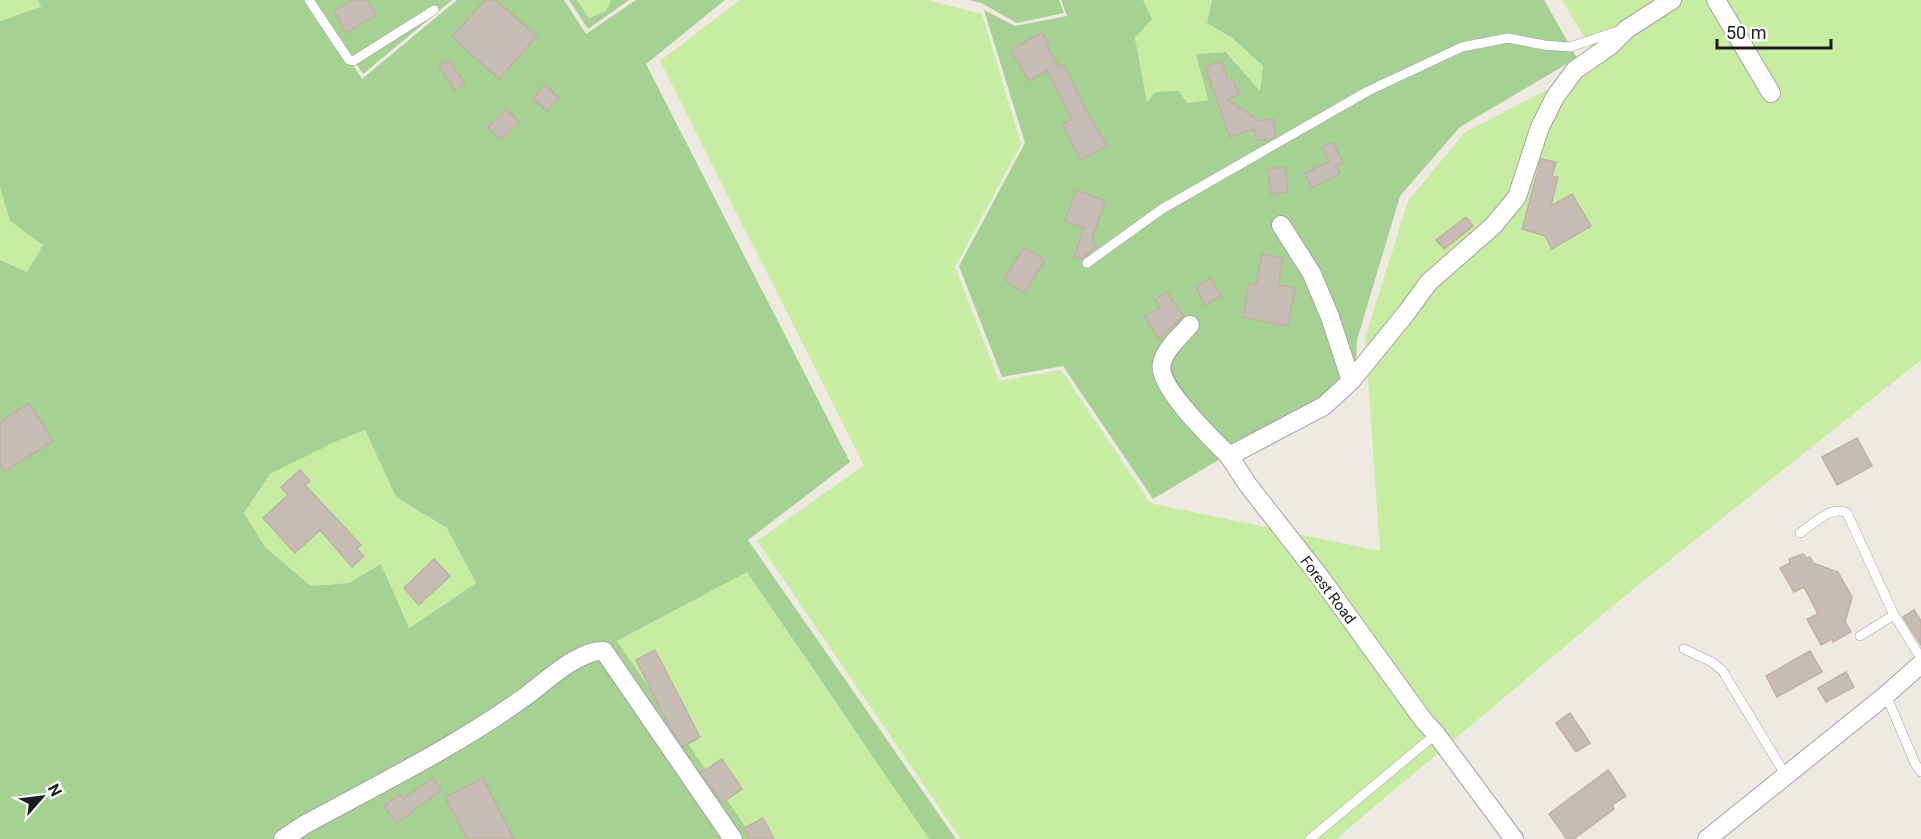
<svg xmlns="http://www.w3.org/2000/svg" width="1921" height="839" font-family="Roboto,sans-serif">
	<rect width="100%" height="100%" fill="#eeeae1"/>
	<g fill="#c7eda3">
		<path d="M0,0H38L41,7L0,21Z"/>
		<path d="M577,0H611L606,11L589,18Z"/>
		<path d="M740,0H928L982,14L1021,144L955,267L999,381L1061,370L1150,503L1380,551L1365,338L1408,201L1465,132L1600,63L1562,0H1921V360L1626,595L1336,839H961L757,541L864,465L660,61Z"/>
		<path d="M1143,0H1212L1207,23L1232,38L1263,66L1260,92L1227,52L1196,54L1208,100L1187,103H1147L1135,37L1152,19Z"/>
		<path d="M0,188L10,221L43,245L27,272L0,260Z"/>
		<path d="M365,430L396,497L447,528L476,583L409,628L349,583L311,586L265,547L244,514L270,474L337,441Z"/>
		<path d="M747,572L929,839H754L617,641Z"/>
	</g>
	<g fill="#a5d193" fill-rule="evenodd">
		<path d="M38,0H310L362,79L457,0H564L586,34L636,0H725L646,64L850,462L748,540L956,839H929L747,572L617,641L754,839H0V260L27,272L43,245L10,221L0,188V21L41,7ZM365,430L396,497L447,528L476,583L409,628L381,564L349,583L311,586L265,547L244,513L270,474L337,441Z"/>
		<path d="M314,0H452L363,74Z"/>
		<path d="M569,0H577L589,18L606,11L611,0H629L588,29Z"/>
		<path d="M969,0H1059L1064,13L1017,23L981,3Z"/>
		<path d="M1061,0H1143L1152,19L1135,38L1147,102L1155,92L1179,91L1187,103L1208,100L1196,54L1226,52L1260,91L1263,66L1232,38L1207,23L1212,0H1544L1577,58L1460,127L1400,196L1357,340L1356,365L1320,399L1153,499L1063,366L1002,377L959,266L1025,143L984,10L1015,26L1067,16Z"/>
	</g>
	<g fill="#c6bcb4" stroke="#c1b0a3" stroke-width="1.5">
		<path d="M353,0H367L376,15L346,33L334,11Z"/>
		<path d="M485,0H496L537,36L499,79L452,37Z"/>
		<path d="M1042,32L1049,44L1046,45L1059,67L1064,65L1086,110L1107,146L1081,160L1062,124L1072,119L1047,70L1029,81L1011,50Z"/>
		<path d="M448,60L465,83L455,90L439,67Z"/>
		<path d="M1221,61L1228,80L1233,79L1239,95L1227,99L1259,121L1274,119L1275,137L1269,140H1257L1254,129L1230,137L1205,67Z"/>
		<path d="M545,85L559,98L547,111L533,99Z"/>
		<path d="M506,109L519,122L501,140L488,127Z"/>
		<path d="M1333,142L1343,163L1336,166L1340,174L1311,188L1305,173L1329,162L1322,147Z"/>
		<path d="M1541,159L1556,162L1552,176L1558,177L1551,206L1572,194L1591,226L1552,249L1545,236L1522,229Z"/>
		<path d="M1285,167L1288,192L1271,194L1268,169Z"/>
		<path d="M1076,190L1106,201L1093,235L1092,243L1096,244L1094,249L1082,259L1074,257L1084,228L1065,221Z"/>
		<path d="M1466,217L1473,226L1444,249L1436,240Z"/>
		<path d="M1024,247L1045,260L1024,293L1004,279Z"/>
		<path d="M1262,254L1283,258L1278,285L1295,288L1288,326L1243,317L1249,284L1256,285Z"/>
		<path d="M1211,278L1221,296L1205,305L1196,287Z"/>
		<path d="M1167,292L1183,316L1159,339L1145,317L1160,307L1155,300Z"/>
		<path d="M29,403L53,441L4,472L0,465V422Z"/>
		<path d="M1857,438L1872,466L1837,485L1822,457Z"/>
		<path d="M300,470L310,481L305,485L361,545L357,549L364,556L352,567L320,530L295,553L263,518L288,495L281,487Z"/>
		<path d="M1803,554L1807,558L1810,557L1813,563L1838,572L1852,597L1845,622L1851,632L1833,642L1832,639L1821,645L1807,619L1818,614L1804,587L1794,592L1780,568L1790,563L1789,559Z"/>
		<path d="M434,559L450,576L419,605L404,588Z"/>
		<path d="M1914,610L1921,621V645L1903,617Z"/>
		<path d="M655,650L700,737L683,747L670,727L636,660Z"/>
		<path d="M1810,651L1822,672L1777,697L1766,676Z"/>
		<path d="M1846,672L1854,687L1826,702L1818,688Z"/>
		<path d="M1570,713L1590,743L1576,752L1556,723Z"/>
		<path d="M722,759L742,789L722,803L701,773Z"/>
		<path d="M1608,770L1626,796L1612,805L1614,809L1574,839H1567L1549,814Z"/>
		<path d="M433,778L441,790L397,823L384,806L400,794L403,799Z"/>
		<path d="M483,778L514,839H467L445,797Z"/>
		<path d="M763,818L774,839H750L744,828Z"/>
	</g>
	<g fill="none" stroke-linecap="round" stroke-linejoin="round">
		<g stroke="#a3a3a3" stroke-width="10">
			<g id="lane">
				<path d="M309,0L349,60L353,61L434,10"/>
				<path d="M1087,263L1162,209L1368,91L1462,47L1508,38L1544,45L1570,47L1621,30"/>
				<path d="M1800,533C1813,524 1831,505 1847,513L1894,615L1921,658"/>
				<path d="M1860,636L1894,615"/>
				<path d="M1684,649L1712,662L1722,670L1786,776"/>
				<path d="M1886,695L1915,763L1921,772"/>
				<path d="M1310,839L1436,734"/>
			</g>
		</g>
		<g stroke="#a3a3a3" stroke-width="20">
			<g id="street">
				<path d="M1716,0L1771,93"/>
				<path d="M1281,225L1312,274L1330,317L1351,381"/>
				<path d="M1190,325C1180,336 1166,348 1162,363C1155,384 1213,440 1229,456"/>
				<path d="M283,839L304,825C379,784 457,746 526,696C546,681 580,649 604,651L733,839"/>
				<path d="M1514,839L1436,734L1424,721L1320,577L1248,485L1229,456L1324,406L1351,381L1407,312L1429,282L1493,226L1517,197L1540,127L1555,97L1575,70L1611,45L1627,29L1672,0"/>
				<path d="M1707,839L1886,695L1921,664"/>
			</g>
		</g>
		<use href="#lane" stroke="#fff" stroke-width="9"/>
		<use href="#street" stroke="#fff" stroke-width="18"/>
	</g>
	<g text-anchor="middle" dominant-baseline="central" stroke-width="6" stroke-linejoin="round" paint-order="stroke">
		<g font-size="15" fill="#1c1c1c" stroke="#fff">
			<text transform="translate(1328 590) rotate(53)">Forest Road</text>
		</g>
	</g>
	<g transform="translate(42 797) rotate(62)" stroke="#ffffff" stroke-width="4.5" paint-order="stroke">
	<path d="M0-4.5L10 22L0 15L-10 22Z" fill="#1c1c1c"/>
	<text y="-9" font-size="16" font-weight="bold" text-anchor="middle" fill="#1c1c1c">N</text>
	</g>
	<path d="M1717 39v9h114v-9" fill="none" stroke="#1c1c1c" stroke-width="3"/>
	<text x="1726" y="39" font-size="18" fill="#1c1c1c" stroke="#ffffff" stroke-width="4.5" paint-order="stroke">50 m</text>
</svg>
